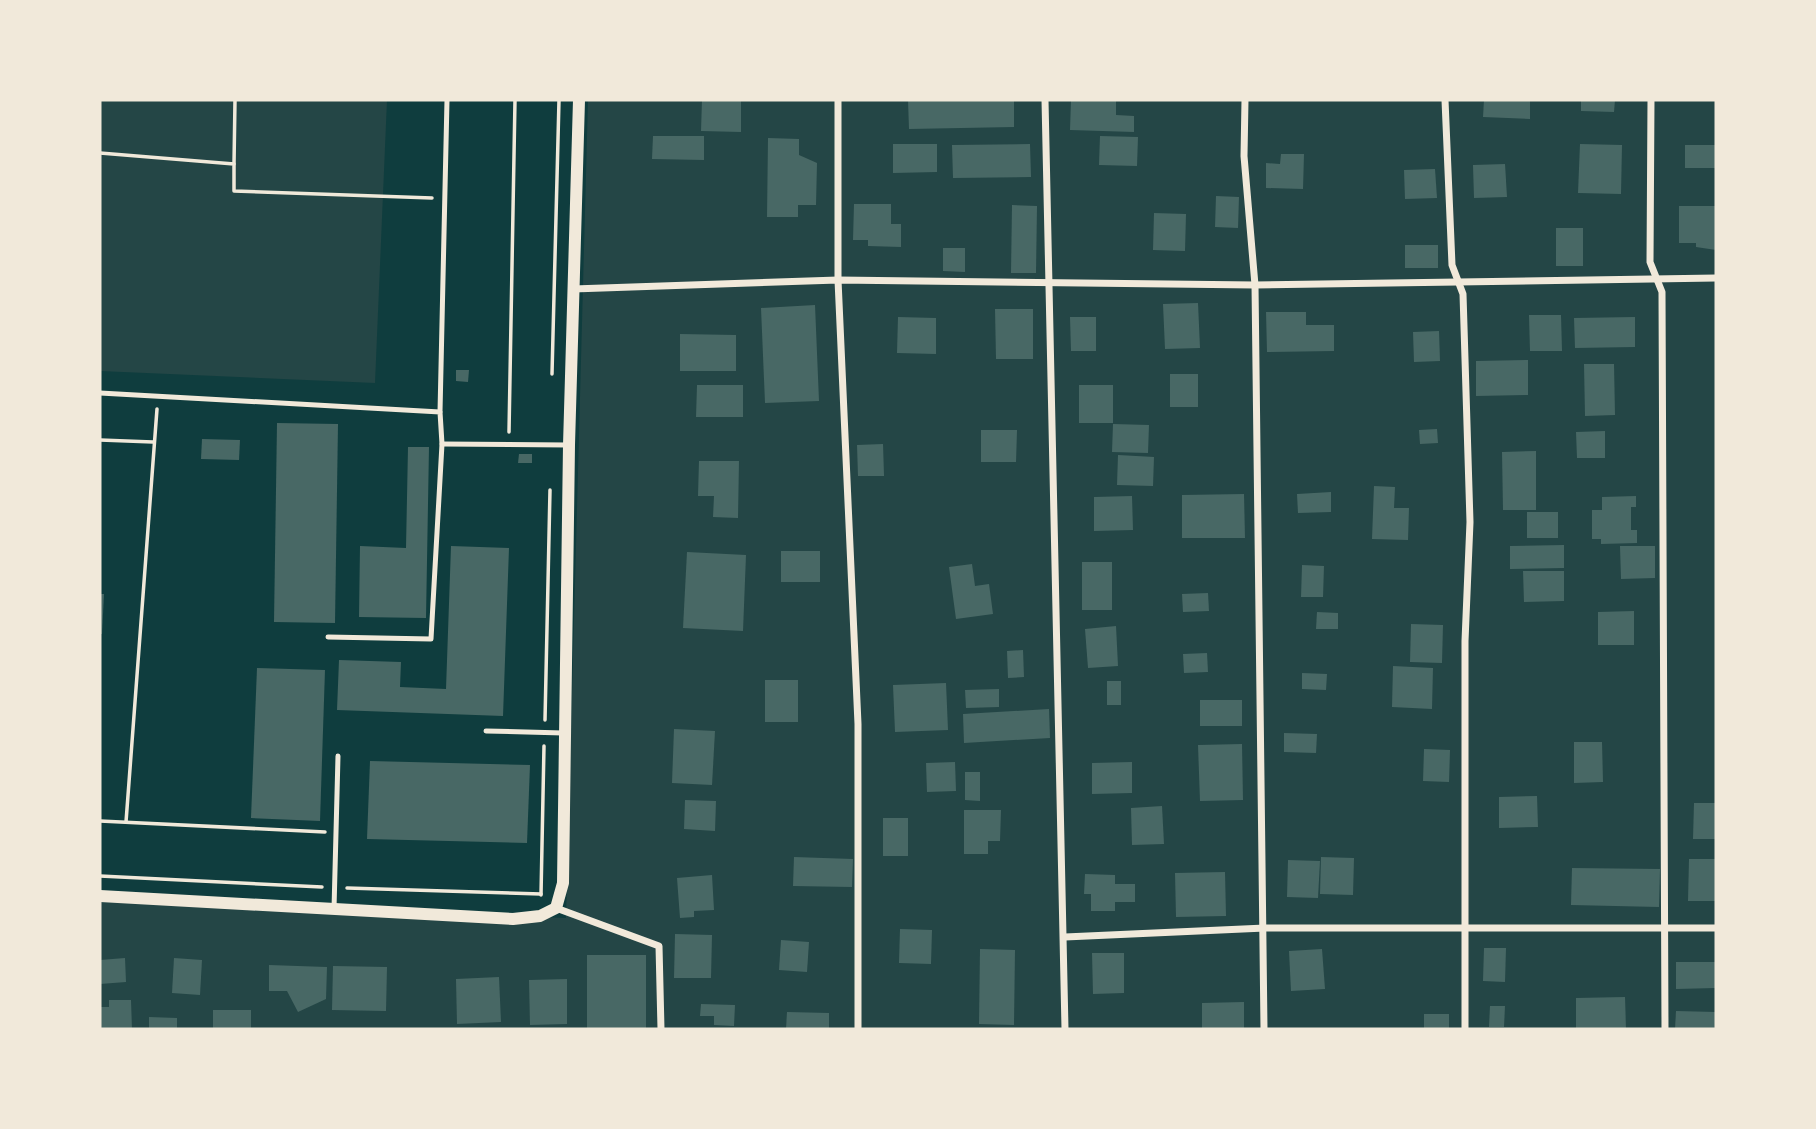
<svg xmlns="http://www.w3.org/2000/svg" width="1816" height="1129" font-family="'PT Sans',sans-serif">
	<rect width="100%" height="100%" fill="#0f3d3e"/>
	<g fill="#244646">
		<path d="M100,100H387L375,383L100,371Z"/>
		<path d="M588,100H1716V1029H100V902L566,918Z"/>
	</g>
	<g fill="#486865">
		<path d="M702,100H741V132L701,131Z"/>
		<path d="M908,100H1014V127L909,129Z"/>
		<path d="M1071,100H1116V115L1134,116V132L1070,130Z"/>
		<path d="M1484,100H1530V119L1483,117Z"/>
		<path d="M1581,100H1615L1614,112L1581,111Z"/>
		<path d="M653,136H704V160L652,159Z"/>
		<path d="M1100,136L1138,137L1137,166L1099,165Z"/>
		<path d="M768,138L799,139V155L817,163L816,205H798V217H767Z"/>
		<path d="M893,144H937V172L893,173Z"/>
		<path d="M1030,144L1031,177L953,178L952,145Z"/>
		<path d="M1580,144L1622,145L1621,194L1578,193Z"/>
		<rect x="1685" y="145" width="31" height="23"/>
		<path d="M1281,154H1304L1303,189L1266,188V163L1280,164Z"/>
		<path d="M1505,164L1507,197L1474,198L1473,165Z"/>
		<path d="M1435,169L1437,198L1405,199L1404,170Z"/>
		<path d="M1216,196L1239,197L1238,228L1215,227Z"/>
		<path d="M854,204H891V224H901V247L868,246V240H853Z"/>
		<path d="M1012,205L1037,206L1036,273H1011Z"/>
		<path d="M1679,206H1716V250L1696,247V243H1679Z"/>
		<path d="M1154,213L1186,214L1185,251L1153,250Z"/>
		<rect x="1556" y="228" width="27" height="38"/>
		<rect x="1405" y="245" width="33" height="23"/>
		<path d="M943,248H965V272L943,271Z"/>
		<path d="M1198,303L1200,348L1165,349L1163,304Z"/>
		<path d="M815,305L819,401L765,403L761,308Z"/>
		<path d="M995,309H1033V359H996Z"/>
		<path d="M1266,312H1306V325H1334V351L1267,352Z"/>
		<path d="M1529,315H1561L1562,351H1530Z"/>
		<path d="M898,317L936,318V354L897,353Z"/>
		<path d="M1070,317H1096V351H1071Z"/>
		<path d="M1635,317V347L1575,348L1574,318Z"/>
		<path d="M1439,331L1440,361L1414,362L1413,332Z"/>
		<path d="M680,334L736,335V371H680Z"/>
		<path d="M1528,360V395L1476,396V361Z"/>
		<path d="M1584,364H1614L1615,415L1585,416Z"/>
		<path d="M456,370H469L468,382L456,381Z"/>
		<rect x="1170" y="374" width="28" height="33"/>
		<path d="M697,385H743V417H696Z"/>
		<rect x="1079" y="385" width="34" height="38"/>
		<path d="M277,423L338,424L335,623L274,622Z"/>
		<path d="M1113,424L1149,425L1148,453L1112,452Z"/>
		<path d="M1437,429L1438,443L1420,444L1419,430Z"/>
		<path d="M981,430H1017L1016,462H981Z"/>
		<path d="M1605,431V458H1577L1576,432Z"/>
		<path d="M202,439L240,440L239,460L201,459Z"/>
		<path d="M883,444L884,476H858L857,445Z"/>
		<path d="M408,447H429L426,618L359,617L360,546L406,548Z"/>
		<path d="M1536,451V510H1503L1502,452Z"/>
		<path d="M519,454H532V463H518Z"/>
		<path d="M1118,455L1154,457L1153,486L1117,485Z"/>
		<path d="M699,461H739L738,518L713,517L714,496H698Z"/>
		<path d="M1374,486L1395,487L1394,508H1409L1408,540L1372,539Z"/>
		<path d="M1331,492V512L1298,513L1297,494Z"/>
		<path d="M1244,494L1245,538H1182V495Z"/>
		<path d="M1132,496L1133,530L1094,531V497Z"/>
		<path d="M1636,496V507H1631V530H1637V543L1601,544V539H1592V510H1602V497Z"/>
		<rect x="1527" y="512" width="31" height="26"/>
		<path d="M1564,545V568L1510,569V546Z"/>
		<path d="M451,546L509,548L503,716L337,710L339,660L401,662L400,687L446,689Z"/>
		<path d="M1620,546H1655V578L1621,579Z"/>
		<rect x="781" y="551" width="39" height="31"/>
		<path d="M687,552L746,555L743,631L683,628Z"/>
		<rect x="1082" y="562" width="30" height="48"/>
		<path d="M972,564L975,586L989,584L993,614L956,619L949,567Z"/>
		<path d="M1302,565L1324,566L1323,597H1301Z"/>
		<path d="M1523,571H1564V601L1524,602Z"/>
		<path d="M1208,593L1209,611L1183,612L1182,594Z"/>
		<path d="M100,594H104L102,634H100Z"/>
		<path d="M1634,611V645H1598V612Z"/>
		<path d="M1317,612L1338,613V629H1316Z"/>
		<path d="M1411,624L1443,625L1442,663L1410,662Z"/>
		<path d="M1116,626L1118,666L1088,668L1085,629Z"/>
		<path d="M1023,650L1024,677L1008,678L1007,651Z"/>
		<path d="M1207,653L1208,672L1184,673L1183,654Z"/>
		<path d="M1393,666L1433,668L1432,709L1392,707Z"/>
		<path d="M257,668L325,670L320,821L251,818Z"/>
		<path d="M1302,673L1327,674L1326,690L1302,689Z"/>
		<rect x="765" y="680" width="33" height="42"/>
		<rect x="1107" y="681" width="14" height="24"/>
		<path d="M946,683L948,730L895,732L893,685Z"/>
		<path d="M999,689V707L966,708L965,690Z"/>
		<rect x="1200" y="700" width="42" height="26"/>
		<path d="M1049,709L1050,738L964,743L963,714Z"/>
		<path d="M674,729L715,731L712,785L672,783Z"/>
		<path d="M1284,733L1317,734L1316,753L1284,752Z"/>
		<path d="M1574,742H1602L1603,782L1574,783Z"/>
		<path d="M1242,744L1243,800L1200,801L1198,745Z"/>
		<path d="M1424,749L1450,750L1449,782L1423,781Z"/>
		<path d="M370,761L530,765L527,843L367,839Z"/>
		<path d="M955,762L956,791L927,792L926,763Z"/>
		<path d="M1132,762V793L1092,794V763Z"/>
		<path d="M965,772H980V801L965,800Z"/>
		<path d="M1537,796L1538,827L1499,828V797Z"/>
		<path d="M685,800L716,801L715,831L684,829Z"/>
		<path d="M1694,803H1716V839H1693Z"/>
		<path d="M1162,806L1164,844L1132,845L1131,808Z"/>
		<path d="M964,810H1001L1000,841H988V854H964Z"/>
		<rect x="883" y="818" width="25" height="38"/>
		<path d="M794,857L853,859L852,887L793,886Z"/>
		<path d="M1321,857L1354,858L1353,895L1320,894Z"/>
		<path d="M1689,859H1716V901H1688Z"/>
		<path d="M1288,860L1320,861L1318,898L1287,897Z"/>
		<path d="M1572,868L1660,869L1659,907L1571,905Z"/>
		<path d="M1225,872L1226,916L1176,917L1175,873Z"/>
		<path d="M1085,874L1115,875V884H1135V902H1115V911H1091V894H1084Z"/>
		<path d="M712,875L714,910L694,911V917L680,918L677,878Z"/>
		<path d="M900,929L932,930L931,964L899,963Z"/>
		<path d="M675,934L712,935L711,978H674Z"/>
		<path d="M781,940L809,942L807,972L779,970Z"/>
		<path d="M1484,948H1506L1505,982L1483,981Z"/>
		<path d="M980,949L1015,950L1014,1025L979,1024Z"/>
		<path d="M1322,949L1325,989L1291,991L1289,951Z"/>
		<path d="M1092,953H1124V993L1093,994Z"/>
		<rect x="587" y="955" width="59" height="74"/>
		<path d="M125,958L126,982L100,984V960Z"/>
		<path d="M174,958L202,960L200,995L172,993Z"/>
		<path d="M1676,962H1716V988L1676,989Z"/>
		<path d="M269,965L327,967L326,999L298,1012L287,991H269Z"/>
		<path d="M333,966L387,967L386,1011L332,1010Z"/>
		<path d="M499,977L501,1022L457,1024L456,979Z"/>
		<path d="M567,979V1024L530,1025L529,980Z"/>
		<path d="M1625,997L1626,1029H1576V998Z"/>
		<path d="M109,1000H131L132,1029H100V1007H109Z"/>
		<path d="M1244,1002V1029H1202V1003Z"/>
		<path d="M701,1004L735,1005L734,1026L714,1025V1016H700Z"/>
		<path d="M1490,1006H1505L1504,1027H1489Z"/>
		<rect x="213" y="1010" width="38" height="19"/>
		<path d="M1676,1011L1716,1012V1029H1675Z"/>
		<path d="M787,1012L829,1013V1029H786Z"/>
		<rect x="1424" y="1014" width="25" height="15"/>
		<path d="M149,1017L177,1018V1029H149Z"/>
	</g>
	<g fill="none" stroke-linecap="round" stroke-linejoin="round">
		<g stroke="#f1e9da" stroke-width="3.5">
			<path d="M100,153L234,164V191L432,198"/>
			<path d="M234,164L235,100"/>
			<path d="M552,374L559,100"/>
			<path d="M509,432L515,100"/>
			<path d="M100,440L153,442"/>
			<path d="M545,720L550,490"/>
			<path d="M100,821L325,832"/>
			<path d="M126,822L157,409"/>
			<path d="M100,876L322,887"/>
			<path d="M347,888L541,894"/>
			<path d="M541,895L544,746"/>
		</g>
		<g stroke="#f1e9da" stroke-width="5">
			<path d="M100,393L440,412L442,444L431,639L328,637"/>
			<path d="M440,412L447,100"/>
			<path d="M442,444L568,445"/>
			<path d="M486,731L563,733"/>
			<path d="M334,909L338,756"/>
		</g>
		<g stroke="#f1e9da" stroke-width="7">
			<path d="M838,100V280L858,724V1029"/>
			<path d="M1045,100L1065,1029"/>
			<path d="M1245,100L1244,156L1255,285L1264,1029"/>
			<path d="M1445,100L1452,265L1463,294L1470,522L1465,641V1029"/>
			<path d="M1651,100L1650,262L1662,292L1665,1029"/>
			<path d="M573,289L838,280L1255,285L1716,278"/>
			<path d="M556,908L659,946L661,1029"/>
			<path d="M1065,937L1265,928H1716"/>
		</g>
		<path stroke="#f1e9da" stroke-width="12" d="M100,896L513,919L540,916L556,908L563,883L569,445L579,100"/>
	</g>
	<rect width="1816" height="1129" fill="none" stroke="#f1e9da" stroke-width="203"/>
</svg>
